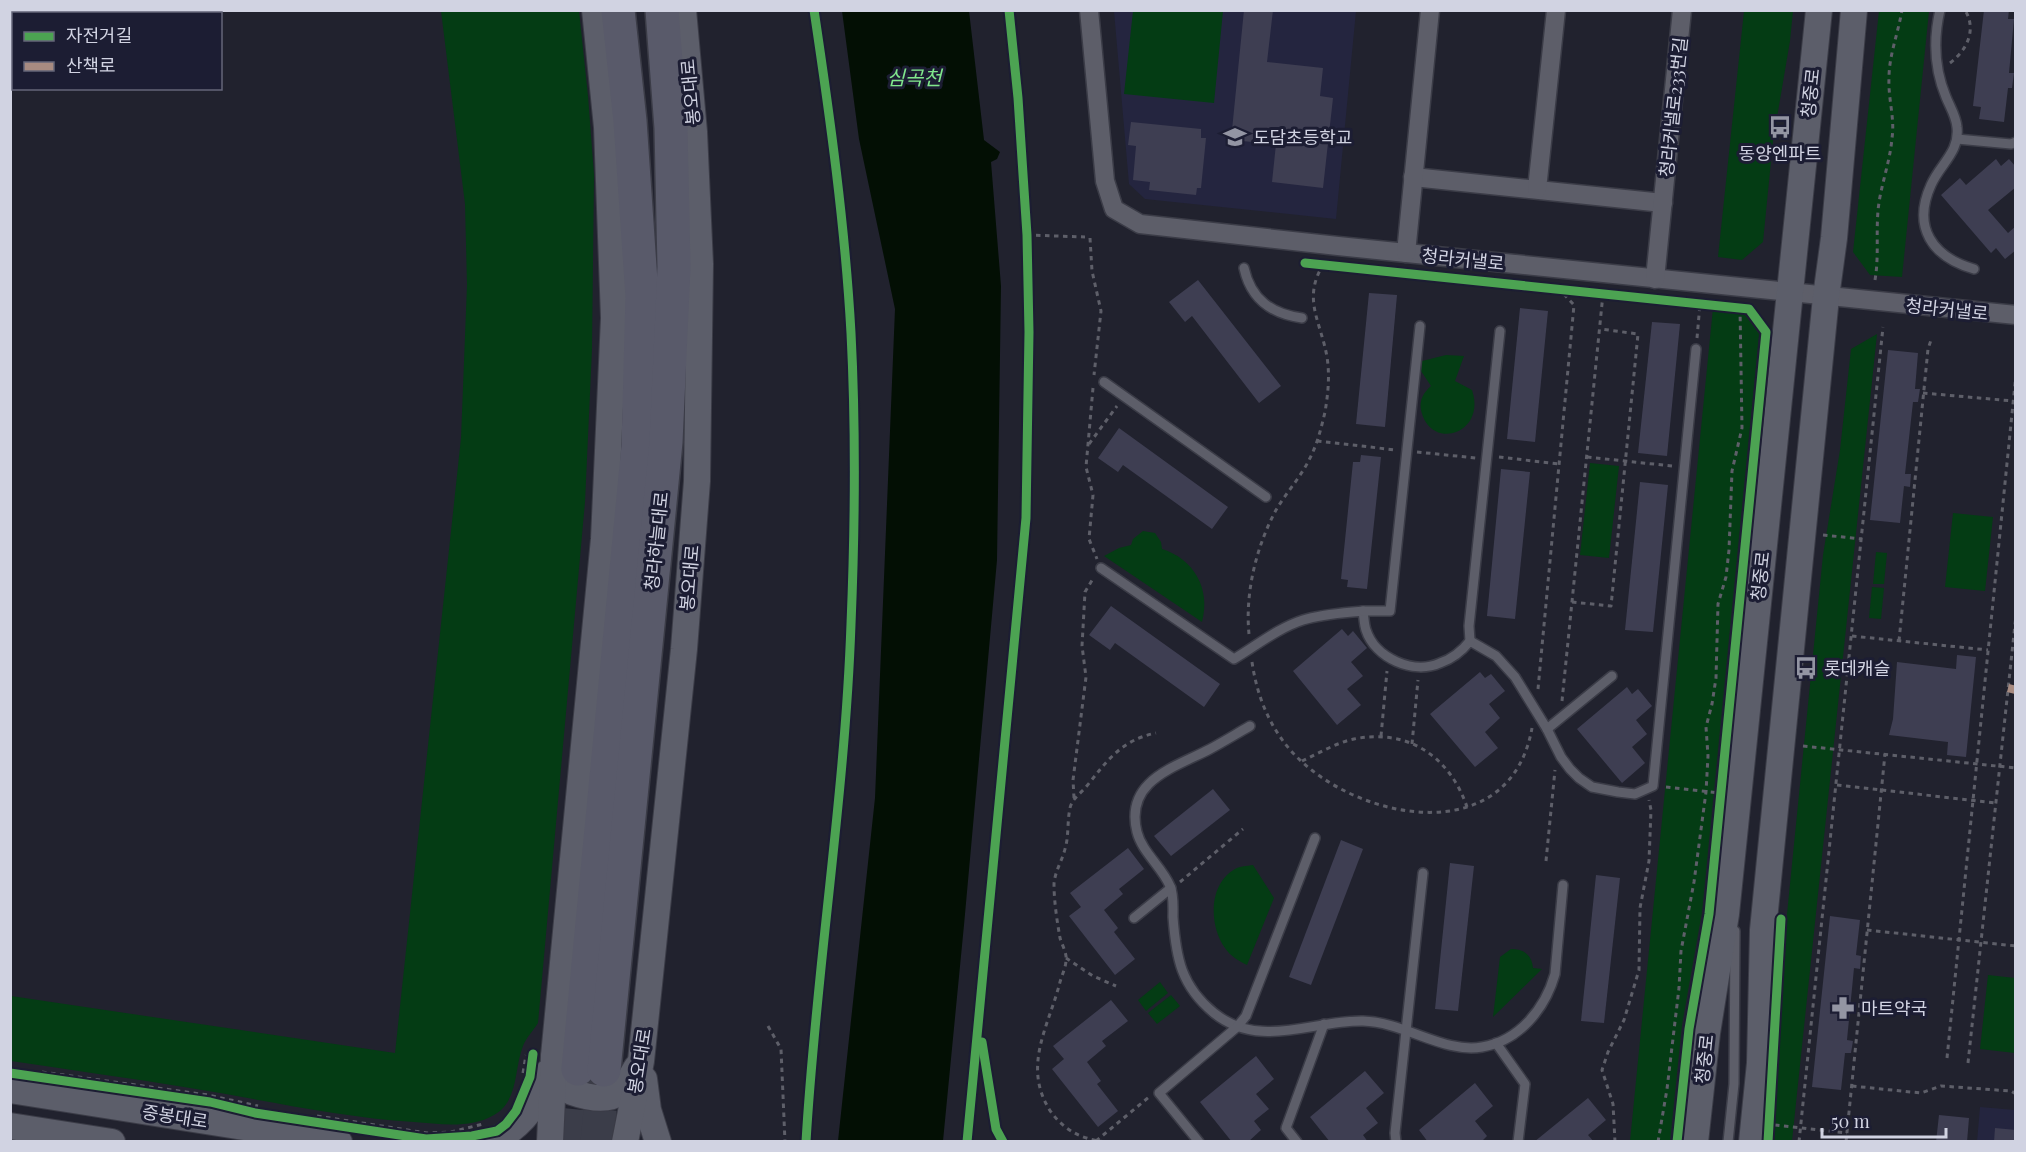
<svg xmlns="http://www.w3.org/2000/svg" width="2026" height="1152" font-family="'Playfair Display','Noto Sans KR',serif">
	<rect width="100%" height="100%" fill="#21222e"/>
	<g fill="#24253f">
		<path d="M1114,11H1356L1336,219L1145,199L1129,184Z"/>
		<path d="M1980,1107L2015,1110V1141L1977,1142Z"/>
	</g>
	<g fill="#043c14">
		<path d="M10,11L11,10L69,11L45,14H14L13,17L11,18Z"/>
		<path d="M441,11H579L588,96L594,175L592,349L585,502L538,1023C533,1031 526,1038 523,1046C514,1068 519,1101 494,1115C470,1129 440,1124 414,1122C338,1117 265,1100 190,1088C130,1078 70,1070 11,1061V996L395,1053L461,438L467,285L465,204Z"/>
		<path d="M1133,11H1223L1214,103L1124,94Z"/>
		<path d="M1744,11H1793L1790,41L1773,141L1763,242L1742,260L1718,257Z"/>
		<path d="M1879,11H1929L1902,277L1870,275L1853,252Z"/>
		<path d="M1713,308L1742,311L1759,334L1702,912L1682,1025L1670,1141H1630Z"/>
		<path d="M1877,334L1792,1141H1774L1786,924L1823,555L1840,450L1851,349Z"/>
		<path d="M1446,355L1464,356L1455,381L1472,390C1487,434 1430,452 1421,410C1419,400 1424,392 1431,386L1421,371L1422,361Z"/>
		<path d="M1590,463L1619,466L1609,558L1580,555Z"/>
		<path d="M1953,513L1993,517L1985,591L1945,587Z"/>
		<path d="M1143,531L1155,533L1161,542L1162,549C1194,559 1211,589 1202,622L1104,556L1119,548L1131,545L1133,539Z"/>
		<path d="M1876,552L1887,553L1884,584H1873Z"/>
		<path d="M1872,587L1884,588L1881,619L1869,618Z"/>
		<path d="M1253,865L1274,898L1247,965C1239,961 1230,956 1225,948C1209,926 1208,884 1235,869C1240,866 1247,866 1253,865Z"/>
		<path d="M1511,949C1524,949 1532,955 1533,968L1542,969L1493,1017L1500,957Z"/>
		<path d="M1988,975L2015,978V1053L1980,1049Z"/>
		<path d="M1160,982L1168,993L1146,1011L1138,1000Z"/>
		<path d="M1171,995L1180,1006L1157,1024L1148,1013Z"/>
	</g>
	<path fill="#030f04" d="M842,11H969L984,140L1000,152L997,159L991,162L1001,286L997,560L964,925L943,1141H838L875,798L895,309L859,139Z"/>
	<g fill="#3e3e52">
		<path d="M1244,10H1273L1267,62L1323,68L1320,96L1333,98L1323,188L1272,182L1276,144L1231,140Z"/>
		<path d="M1984,10H2009L2008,19H2014L2009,73H2014L2012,88H2008L2004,122L1979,119L1981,107L1973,106Z"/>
		<path d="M1131,122L1201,129V138H1206L1201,188H1197L1196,195L1149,190L1150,182L1133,180L1136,146L1128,145Z"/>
		<path d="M1996,159L2001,166L2009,159L2016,167V187L1988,210L2008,233L2016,226V250L2005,259L1996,248L1991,253L1941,195L1960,178L1966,185Z"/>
		<path d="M1198,280L1281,386L1259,403L1192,316L1185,322L1169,302Z"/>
		<path d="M1369,293L1397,295L1385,427L1356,424Z"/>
		<path d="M1520,308L1548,311L1535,442L1507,439Z"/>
		<path d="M1652,322L1680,324L1667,456L1638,453Z"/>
		<path d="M1888,350L1918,353L1915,389H1920L1918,402H1913L1905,474H1911L1910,487L1904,486L1900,523L1870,520Z"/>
		<path d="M1119,428L1228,507L1212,529L1123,465L1118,472L1098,458Z"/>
		<path d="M1361,455L1381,457L1367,589L1347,587L1348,580L1341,579L1353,462H1360Z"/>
		<path d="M1501,469L1530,472L1515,619L1487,616Z"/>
		<path d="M1640,482L1668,485L1653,632L1625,630Z"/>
		<path d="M1111,606L1220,684L1204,707L1115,643L1110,650L1089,635Z"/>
		<path d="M1342,629L1348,636L1353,631L1367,648L1351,662L1363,676L1347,689L1361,705L1337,725L1293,671Z"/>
		<path d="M1957,655L1976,657L1966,757L1947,755L1948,742L1889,735L1893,719L1897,662L1956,669Z"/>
		<path d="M1480,672L1485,678L1491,674L1505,691L1489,704L1500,718L1485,732L1498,748L1475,767L1430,714Z"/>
		<path d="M1627,687L1632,694L1638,689L1652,706L1636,720L1647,734L1632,747L1645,763L1622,783L1577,729Z"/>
		<path d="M1213,789L1230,810L1171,856L1154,836Z"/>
		<path d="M1341,840L1363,849L1311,985L1289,977Z"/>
		<path d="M1128,848L1144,869L1119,889L1123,894L1104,910L1118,928L1114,932L1135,959L1115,975L1069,916L1081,907L1070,893Z"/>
		<path d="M1450,863L1474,866L1458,1011L1435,1009Z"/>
		<path d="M1596,875L1620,878L1604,1023L1581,1021Z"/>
		<path d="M1830,916L1860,920L1856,955L1861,956L1860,969L1854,968L1847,1040L1853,1041L1851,1053H1845L1841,1090L1812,1087Z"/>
		<path d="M1111,1000L1128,1021L1102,1041L1106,1046L1087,1062L1101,1081L1097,1084L1118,1111L1098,1127L1052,1069L1064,1059L1053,1046Z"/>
		<path d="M1256,1056L1274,1079L1256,1094L1269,1109L1254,1121L1261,1130L1248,1142H1232L1200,1102Z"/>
		<path d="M1365,1071L1384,1093L1366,1108L1378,1123L1363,1135L1368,1142H1330L1310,1117Z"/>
		<path d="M1475,1083L1493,1106L1475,1121L1487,1136L1481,1142H1428L1419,1130Z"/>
		<path d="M1588,1098L1606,1120L1588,1135L1594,1142H1534Z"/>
		<path d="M1939,1115L1969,1118L1967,1142H1936Z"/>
		<path d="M1995,1128L2016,1130V1142H1994Z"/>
	</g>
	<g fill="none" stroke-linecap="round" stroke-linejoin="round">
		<g stroke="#3b3d49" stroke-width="33" stroke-dasharray="33 16" stroke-linecap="butt">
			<path d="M571,1142L578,1069"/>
			<path d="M597,1142L604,1070"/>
		</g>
		<g stroke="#3b3c47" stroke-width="12">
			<g id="lane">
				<path d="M1940,10C1933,40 1934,68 1946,97C1950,107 1956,116 1957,127C1960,152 1940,164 1931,185C1912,227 1932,257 1974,269"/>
				<path d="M1957,139L2011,144L2016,142"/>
				<path d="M1244,268C1251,300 1272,314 1302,318"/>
				<path d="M1104,382L1266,497"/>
				<path d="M1101,568L1234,659C1256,646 1278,628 1303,620C1322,614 1343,613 1363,611C1364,617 1364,624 1366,630C1375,658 1413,675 1440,663C1452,659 1462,651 1470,641L1496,656L1515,677L1547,729L1561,757L1570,769L1579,778L1592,787L1618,792L1635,794L1653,786L1696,349"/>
				<path d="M1363,611H1390L1420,326"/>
				<path d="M1470,641L1469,626L1500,331"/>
				<path d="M1250,726C1236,734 1223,742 1210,749C1176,767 1124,780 1137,832C1142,852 1162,867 1170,886C1174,895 1173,907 1173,917C1176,958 1181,986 1214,1013C1260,1050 1312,1020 1363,1021C1404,1022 1445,1054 1482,1047C1519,1041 1545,1009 1555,974L1563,885"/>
				<path d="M1547,729L1612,676"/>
				<path d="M1134,918L1171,888"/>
				<path d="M1496,1043L1525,1084L1518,1142"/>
				<path d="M1199,1142L1159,1093L1237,1027L1246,1016L1315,838"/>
				<path d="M1297,1142L1286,1128L1324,1024"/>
				<path d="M1396,1142L1395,1133L1423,873"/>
				<path d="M1728,1142L1734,1084L1735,931"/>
			</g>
		</g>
		<g stroke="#3b3c47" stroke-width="21">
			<g id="street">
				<path d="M1089,10L1105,181L1114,209L1140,224L1338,246L2016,315"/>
				<path d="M1413,177L1663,203"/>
				<path d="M1537,189L1556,10"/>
				<path d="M1406,253L1430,10"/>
				<path d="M1655,279L1682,10"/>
			</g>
		</g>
		<g stroke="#3b3c47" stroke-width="28">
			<g id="secondary">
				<path d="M554,1057L572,1092C586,1097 607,1102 620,1092C627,1087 632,1074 637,1067"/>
				<path d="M644,1079L648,1110L658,1142"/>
				<path d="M10,1090L339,1142"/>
				<path d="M10,1126L112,1142"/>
				<path d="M494,1142C527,1120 533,1110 547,1073"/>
				<path d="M550,1142L554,1056L604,539L614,318L607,127L595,10"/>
				<path d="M625,1142L641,1061L684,649L697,481L700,264L694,132L683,10"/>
				<path d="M1695,1142L1707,1033L1726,914L1819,10"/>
				<path d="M1752,1142L1760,1063L1763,930L1826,297L1834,238L1854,10"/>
			</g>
		</g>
		<g stroke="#3b3c47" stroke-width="36">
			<g id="highway">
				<path d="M578,1069L638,446L642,296L630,121L618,10"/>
				<path d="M604,1070L666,442L674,267L671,128L662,10"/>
			</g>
		</g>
		<g stroke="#5e5f69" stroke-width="3" stroke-dasharray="4.5 4.5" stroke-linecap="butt">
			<path d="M1950,63C1967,50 1977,30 1965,10"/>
			<path d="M1027,235L1085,237"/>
			<path d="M1090,238L1092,271L1101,311L1094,375"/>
			<path d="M1875,280C1879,257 1876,234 1878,211C1880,187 1890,163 1892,138C1895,118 1888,99 1889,78C1889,55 1898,34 1902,10"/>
			<path d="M1697,338L1700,304"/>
			<path d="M1093,388L1086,467L1093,495L1089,539L1097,559"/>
			<path d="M1923,393L2013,401"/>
			<path d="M1317,441L1396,450"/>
			<path d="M1089,444L1117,406"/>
			<path d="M1417,452L1476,458"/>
			<path d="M1499,457L1559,464"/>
			<path d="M1587,457L1672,466"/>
			<path d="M1823,535L1862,539"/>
			<path d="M1572,602L1611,606L1638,334L1601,329"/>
			<path d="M1249,634C1245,593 1256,547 1276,510C1286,493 1300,478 1309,460C1317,445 1321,429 1325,412C1328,394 1330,376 1327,357C1321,322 1302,299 1323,265"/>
			<path d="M1852,636L1988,650"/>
			<path d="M1899,641L1928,349L1932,337"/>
			<path d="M1252,662C1257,696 1269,726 1292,752C1356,822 1510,851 1532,728"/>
			<path d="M1538,689L1574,305L1560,290"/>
			<path d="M1562,701L1603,294"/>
			<path d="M1381,736L1387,671"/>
			<path d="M1412,744L1418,680"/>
			<path d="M1803,746L2016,768"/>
			<path d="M1302,761C1319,753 1336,743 1354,739C1408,728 1450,757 1467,807"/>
			<path d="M1837,785L1996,803"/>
			<path d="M1666,787L1719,793"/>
			<path d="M1074,798L1073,780L1086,677L1082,646L1085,592L1094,577"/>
			<path d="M1546,861L1555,770"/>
			<path d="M1180,882L1243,829"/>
			<path d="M1867,930L2016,946"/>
			<path d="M1066,958L1093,976L1116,986"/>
			<path d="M768,1026L781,1049L785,1142"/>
			<path d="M1947,1058L2016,374"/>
			<path d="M1968,1063L2016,615"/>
			<path d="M42,1072L208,1095L258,1106"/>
			<path d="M523,1073L526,1055"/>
			<path d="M1852,1086L1921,1093L1941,1086L2011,1091L2016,1094"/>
			<path d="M317,1116L427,1133L451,1132L483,1124"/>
			<path d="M1775,1125L1847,1133"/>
			<path d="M1096,1141L1149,1097"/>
			<path d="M1105,1142C1082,1139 1065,1131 1051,1112C1021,1067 1049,1026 1060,982C1062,975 1066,967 1066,960C1067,953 1062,945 1060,938C1057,921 1054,901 1054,884C1055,871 1062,861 1065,849C1069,836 1067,822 1070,808C1072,799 1080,794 1086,787C1107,761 1121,740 1156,733"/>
			<path d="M1615,1142L1613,1104L1602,1070L1608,1052L1624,1020L1639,970L1640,908L1649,861L1651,810L1649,800"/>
			<path d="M1658,1142L1667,1089L1679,988L1681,951L1694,882L1706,792L1708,756L1706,727L1712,704L1716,678L1718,604L1726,577L1729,550L1732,471L1742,428L1740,308"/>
			<path d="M1799,1142L1883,327"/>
			<path d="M1846,1142L1885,754"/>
		</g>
		<use href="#lane" stroke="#5d5e69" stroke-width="9"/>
		<use href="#street" stroke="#5d5e69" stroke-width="18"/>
		<use href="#secondary" stroke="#5c5e6a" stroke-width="26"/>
		<use href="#highway" stroke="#595a6a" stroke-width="33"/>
		<path stroke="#a88b81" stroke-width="8" stroke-dasharray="15 8" stroke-linecap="butt" d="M2008,688L2016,690"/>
		<g stroke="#1c1d33" stroke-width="13">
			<g id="cycleway">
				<path d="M1305,263L1749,309L1766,332L1709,914L1689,1029L1677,1142"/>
				<path d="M982,1042L996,1129L1003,1142"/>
				<path d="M10,1073L210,1102L255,1113L426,1139L472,1136L497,1131L506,1124L516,1111L530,1077L533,1054"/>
				<path d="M806,1142C816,969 845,797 851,624C855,528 856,430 851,333C845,225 830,117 814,10"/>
				<path d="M967,1142L1026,518L1029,332L1027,235L1018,98L1009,10"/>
				<path d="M1768,1142L1781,919"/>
			</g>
		</g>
		<use href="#cycleway" stroke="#4ca352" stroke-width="9"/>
	</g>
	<defs>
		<g id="bus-bare" transform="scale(1.8)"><path d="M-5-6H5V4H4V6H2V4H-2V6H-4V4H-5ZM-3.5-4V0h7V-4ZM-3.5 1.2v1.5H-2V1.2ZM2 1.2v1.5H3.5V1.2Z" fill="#9395a3" stroke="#1c1d33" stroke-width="2.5" paint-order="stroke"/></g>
		<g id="school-bare" transform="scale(1.8)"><path d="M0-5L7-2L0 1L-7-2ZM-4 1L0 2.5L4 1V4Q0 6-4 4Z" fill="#9395a3" stroke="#1c1d33" stroke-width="2.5" paint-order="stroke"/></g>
		<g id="pharmacy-bare" transform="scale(1.8)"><path d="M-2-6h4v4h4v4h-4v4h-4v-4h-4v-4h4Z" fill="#9395a3" stroke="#1c1d33" stroke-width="2.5" paint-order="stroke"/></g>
	</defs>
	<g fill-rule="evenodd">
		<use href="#bus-bare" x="1780" y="127"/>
		<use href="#school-bare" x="1235" y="137"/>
		<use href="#bus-bare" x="1806" y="668"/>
		<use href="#pharmacy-bare" x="1843" y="1008"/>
	</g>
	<g text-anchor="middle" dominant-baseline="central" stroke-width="6" stroke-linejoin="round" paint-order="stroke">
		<g font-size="18" fill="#d1d3e2" stroke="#1c1d33">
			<text transform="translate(690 92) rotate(-95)">봉오대로</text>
			<text transform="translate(1810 93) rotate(-84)">청중로</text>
			<text transform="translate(1673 107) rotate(-84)">청라커낼로233번길</text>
			<text transform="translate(1463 259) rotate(6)">청라커낼로</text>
			<text transform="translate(1947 309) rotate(6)">청라커낼로</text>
			<text transform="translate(656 541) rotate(-84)">청라하늘대로</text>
			<text transform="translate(1760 576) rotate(-84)">청중로</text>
			<text transform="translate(689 578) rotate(-85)">봉오대로</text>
			<text transform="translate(1704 1059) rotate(-84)">청중로</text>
			<text transform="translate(639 1061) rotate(-81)">봉오대로</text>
			<text transform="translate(175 1116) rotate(9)">중봉대로</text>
		</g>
		<g font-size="18" fill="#d1d3e2" stroke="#1c1d33" text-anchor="start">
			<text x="1253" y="137">도담초등학교</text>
			<text x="1780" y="153" text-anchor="middle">동양엔파트</text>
			<text x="1824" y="668">롯데캐슬</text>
			<text x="1861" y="1008">마트약국</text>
		</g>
		<g font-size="20" font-style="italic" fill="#80e78c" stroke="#1c1d33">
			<text x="914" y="76">심곡천</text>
		</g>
	</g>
	<rect width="2026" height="1152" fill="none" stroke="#d1d3e2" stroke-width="24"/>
	<rect x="12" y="12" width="210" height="78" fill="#1c1d33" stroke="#646679" stroke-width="1.5"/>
	<rect x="24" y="32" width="30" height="9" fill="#4ca352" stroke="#646679" stroke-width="1.5"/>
	<text x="66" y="42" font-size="18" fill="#d1d3e2">자전거길</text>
	<rect x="24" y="62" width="30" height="9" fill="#a88b81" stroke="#646679" stroke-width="1.5"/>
	<text x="66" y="72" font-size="18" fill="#d1d3e2">산책로</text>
	<path d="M1822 1128v9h124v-9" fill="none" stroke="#d1d3e2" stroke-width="3"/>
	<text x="1831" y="1128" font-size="18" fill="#d1d3e2" stroke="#1c1d33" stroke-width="4.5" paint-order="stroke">50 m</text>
</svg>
